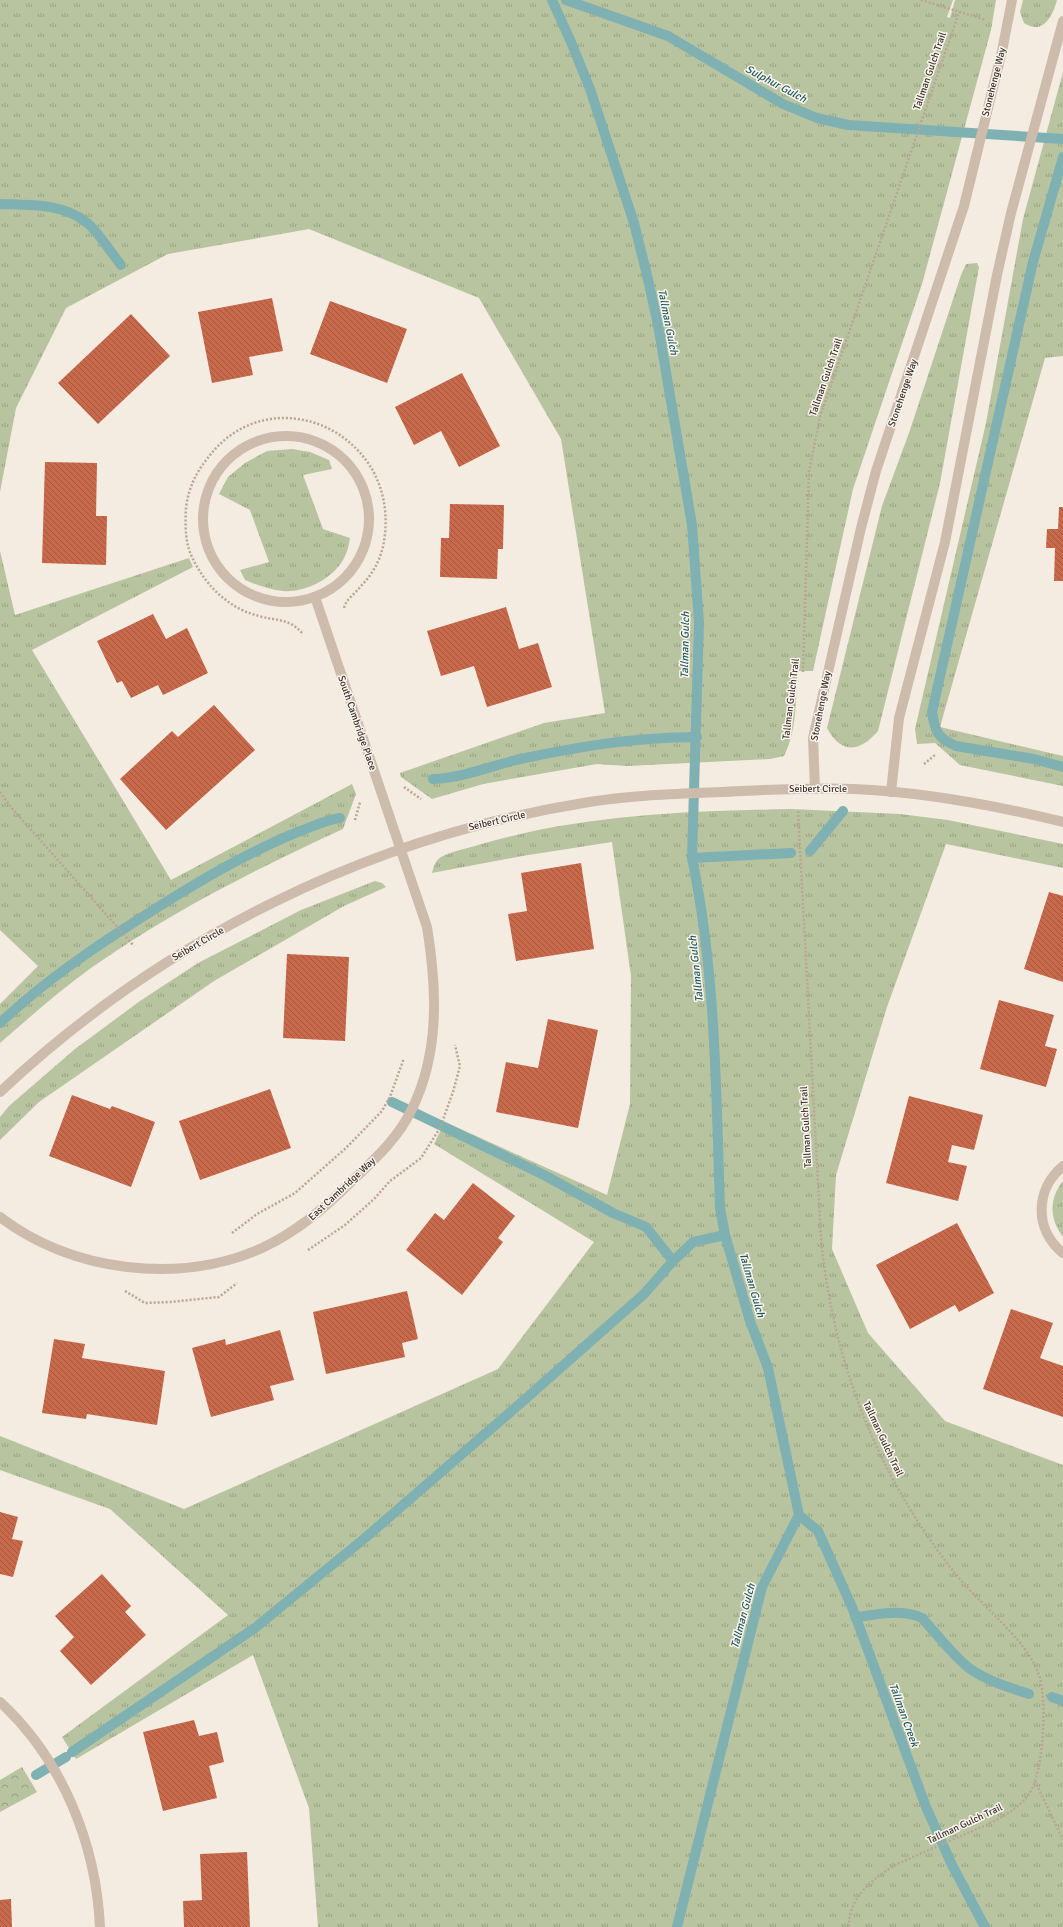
<svg xmlns="http://www.w3.org/2000/svg" width="1063" height="1927" font-family="Signika,sans-serif">
	<defs>
		<pattern id="grass-tufts" width="24" height="20" patternUnits="userSpaceOnUse"><rect width="24" height="20" fill="#b8c4a0"/><path d="M3 7l-1-3M5 7V3M7 7l1-3M15 17l-1-3M17 17v-4M19 17l1-3" fill="none" stroke="#97a083"/></pattern>
		<pattern id="park-crowns" width="20" height="18" patternUnits="userSpaceOnUse"><rect width="20" height="18" fill="#b8c4a0"/><path d="M2 6a3 3 0 1 1 6 0M12 15a3 3 0 1 1 6 0" fill="none" stroke="#97a083"/></pattern>
		<pattern id="building-back-hatch" width="6" height="6" patternUnits="userSpaceOnUse"><rect width="6" height="6" fill="#c8694b"/><path d="M-1 5l2 2M0 0l6 6M5-1l2 2" fill="none" stroke="#a4573f"/></pattern>
	</defs>
	<rect width="100%" height="100%" fill="#f4ebe1"/>
	<g fill="url(#grass-tufts)">
		<path d="M0,0H953L947,17L950,18L955,0H996L991,30L922,284L853,489L813,671H797C796,698 797,731 784,756L770,759L627,766L597,764L483,784L432,799L401,777L400,773L544,723L605,713L561,439L479,298L309,229L168,254L66,308L16,408L0,492Z"/>
		<path d="M1023,0H1057C1053,15 1043,36 1024,23L1020,12Z"/>
		<path d="M1063,72V356L1045,358L940,727L1063,756V786L960,765L935,743L917,744L915,729L986,423L1023,219Z"/>
		<path d="M977,263L979,267L940,483L878,731C859,753 841,754 827,728L882,506L909,433L961,275L966,264Z"/>
		<path d="M292,449L310,452L329,460L332,469L303,475L323,529L350,538C349,544 348,550 345,556C336,577 306,593 283,591C270,590 257,585 245,580L240,570L269,562L250,510L219,494L228,477L245,463L267,451Z"/>
		<path d="M0,551L15,615L189,558L193,567L32,650L171,880L352,784L356,794L343,829C256,869 170,912 91,968C59,991 30,1017 0,1043V1004L38,966L0,930Z"/>
		<path d="M791,809L900,814L948,820L1063,844V868L946,844L887,1007L836,1175L832,1249L868,1333L945,1421L1063,1465V1927H318L309,1808L253,1655L76,1759L62,1737L228,1615L110,1509L0,1470V1436L184,1509L498,1369L594,1242L434,1144L445,1122L607,1195L630,1104L631,976L612,842L522,856L432,873C434,866 435,861 441,857C449,852 469,848 478,845C579,815 687,811 791,809Z"/>
		<path d="M375,881L382,883L386,887L344,906L214,981L39,1102L0,1140V1117L9,1106L75,1049L140,1001L198,963L301,910Z"/>
		<path d="M1063,1181V1237C1049,1219 1049,1198 1063,1181Z"/>
	</g>
	<path fill="url(#park-crowns)" d="M22,1767L37,1792L0,1812V1780Z"/>
	<g fill="none" stroke-linecap="round" stroke-linejoin="round">
		<g stroke="#7fb0b2" stroke-width="10">
			<path d="M552,0L571,42L590,89L634,223L647,275L658,325L692,525L699,622L692,858C716,973 716,1091 720,1208L725,1235L750,1321L768,1368L799,1515L762,1587L677,1927"/>
			<path d="M566,0L668,36L783,104L817,118L848,125L1063,139"/>
			<path d="M1063,157L1033,262L932,712C935,731 937,738 956,746L1034,759L1063,767"/>
			<path d="M0,204C29,205 62,203 86,222C97,230 112,254 121,265"/>
			<path d="M433,779C461,778 488,767 516,760C576,747 635,737 697,737"/>
			<path d="M810,851L843,811"/>
			<path d="M692,858L791,853"/>
			<path d="M0,1023C54,972 116,933 179,894C218,870 258,848 300,831C314,826 326,820 340,818"/>
			<path d="M392,1102L544,1175L613,1213L646,1227L673,1261"/>
			<path d="M799,1515L818,1531L852,1607L926,1807L952,1865L985,1927"/>
			<path d="M855,1617C877,1615 901,1608 922,1618C935,1632 954,1657 969,1668C987,1681 1008,1687 1029,1694"/>
			<path d="M1052,1697L1063,1701"/>
			<path d="M72,1752L255,1628L365,1538L522,1402L644,1294L673,1261L693,1242L725,1235"/>
			<path d="M36,1775L66,1757"/>
		</g>
	</g>
	<g fill="url(#building-back-hatch)">
		<path d="M272,298L283,351L249,357L253,375L212,383L198,312Z"/>
		<path d="M330,301L407,329L387,383L310,354Z"/>
		<path d="M131,314L170,356L98,424L58,383Z"/>
		<path d="M462,373L500,446L459,467L441,431L414,445L395,407Z"/>
		<path d="M45,462L97,463L96,516H107L106,565L42,563Z"/>
		<path d="M450,504L504,505L503,549H498L497,579L440,577L441,538H449Z"/>
		<path d="M1059,507H1063V581H1054L1055,548H1046L1047,529H1058Z"/>
		<path d="M506,607L519,649L538,643L552,687L487,707L474,666L441,676L427,631Z"/>
		<path d="M153,614L166,639L187,628L208,673L163,695L158,685L131,698L122,681L117,683L97,641Z"/>
		<path d="M214,705L255,750L166,830L120,779L172,731L178,737Z"/>
		<path d="M581,863L594,949L516,961L508,914L527,911L521,873Z"/>
		<path d="M1049,892L1063,896V982L1024,969Z"/>
		<path d="M287,954L349,957L345,1041L283,1038Z"/>
		<path d="M999,1000L1054,1015L1045,1046L1057,1049L1046,1087L980,1069Z"/>
		<path d="M548,1019L598,1030L578,1128L496,1112L506,1062L538,1068Z"/>
		<path d="M270,1089L291,1148L200,1180L179,1121Z"/>
		<path d="M72,1095L110,1109L112,1106L155,1122L131,1187L49,1156Z"/>
		<path d="M909,1096L983,1115L974,1150L952,1145L948,1162L967,1166L958,1201L886,1183Z"/>
		<path d="M473,1183L515,1216L498,1238L503,1242L462,1295L406,1250L435,1213L444,1220Z"/>
		<path d="M957,1223L994,1293L959,1312L955,1305L910,1329L876,1265Z"/>
		<path d="M407,1291L418,1339L402,1343L405,1357L326,1374L313,1312Z"/>
		<path d="M1011,1309L1053,1323L1040,1358L1063,1366V1417L983,1389Z"/>
		<path d="M280,1330L294,1380L270,1386L274,1400L211,1417L192,1348L225,1339L226,1345Z"/>
		<path d="M54,1339L85,1344L82,1358L165,1371L157,1425L87,1414L86,1419L42,1413Z"/>
		<path d="M0,1512L18,1517L12,1539L23,1541L13,1577L0,1574Z"/>
		<path d="M102,1574L131,1606L125,1612L146,1635L91,1685L60,1651L74,1637L55,1616Z"/>
		<path d="M194,1720L199,1736L217,1732L224,1762L209,1766L217,1798L163,1811L143,1732Z"/>
		<path d="M247,1852L250,1927H184L183,1901L202,1900L200,1854Z"/>
		<path d="M11,1899L12,1927H0V1900Z"/>
	</g>
	<g fill="none" stroke-linecap="round" stroke-linejoin="round">
		<g stroke="#b9a596" stroke-width="2.5" stroke-dasharray="2 2" stroke-linecap="butt">
			<path d="M921,0L986,20"/>
			<path d="M302,633C289,618 276,621 259,616C230,609 207,587 194,561C185,545 185,527 186,508C188,490 195,474 207,459C268,375 396,430 385,534C383,555 375,572 360,587C355,594 346,599 344,608"/>
			<path d="M803,672L809,471L820,417L959,12"/>
			<path d="M924,764L935,755"/>
			<path d="M404,787L421,799"/>
			<path d="M0,792L10,806L134,946"/>
			<path d="M798,811L821,1239C833,1362 877,1475 954,1572C978,1603 1025,1638 1038,1672C1048,1697 1044,1772 1029,1794C1013,1816 985,1825 961,1836C939,1845 918,1855 897,1864C874,1878 848,1897 849,1927"/>
			<path d="M355,820L360,802"/>
			<path d="M232,1233L257,1214L295,1193L346,1148L382,1111L390,1097L404,1058"/>
			<path d="M308,1250L345,1225L374,1199L390,1181L421,1158L440,1128L453,1092L460,1066L455,1045"/>
			<path d="M125,1291L145,1303L170,1302L219,1297L237,1283"/>
			<path d="M1035,1781L1063,1840"/>
		</g>
		<g stroke="#cdbbac" stroke-width="10">
			<circle cx="286" cy="519" r="83"/>
			<path d="M1063,1166C1035,1189 1034,1230 1063,1253"/>
			<path d="M0,1217C72,1272 180,1285 262,1248C297,1232 326,1207 353,1180C374,1160 398,1138 411,1111C440,1054 437,988 427,927L315,597"/>
			<path d="M0,1702C62,1759 96,1843 100,1927"/>
		</g>
		<g stroke="#cdbbac" stroke-width="10">
			<path d="M815,789L813,738L861,528L876,471L964,206L1002,51L1012,0"/>
			<path d="M891,792L899,718L945,542L997,275L1011,213L1063,21"/>
			<path d="M0,1092C163,939 368,837 589,802C633,795 677,794 721,792C765,790 809,787 853,789C924,792 994,805 1063,822"/>
		</g>
	</g>
	<g text-anchor="middle" dominant-baseline="central" stroke-width="3" stroke-linejoin="round" paint-order="stroke">
		<g font-size="10" fill="#3b302b" stroke="#fbf5ee">
			<text transform="translate(930 71) rotate(-71)">Tallman Gulch Trail</text>
			<text transform="translate(994 82) rotate(-76)">Stonehenge Way</text>
			<text transform="translate(826 377) rotate(-71)">Tallman Gulch Trail</text>
			<text transform="translate(903 393) rotate(-71)">Stonehenge Way</text>
			<text transform="translate(791 699) rotate(-83)">Tallman Gulch Trail</text>
			<text transform="translate(821 706) rotate(-79)">Stonehenge Way</text>
			<text transform="translate(357 723) rotate(71)">South Cambridge Place</text>
			<text x="818" y="789">Seibert Circle</text>
			<text transform="translate(497 821) rotate(-13)">Seibert Circle</text>
			<text transform="translate(198 944) rotate(-30)">Seibert Circle</text>
			<text transform="translate(806 1127) rotate(-93)">Tallman Gulch Trail</text>
			<text transform="translate(342 1189) rotate(-43)">East Cambridge Way</text>
			<text transform="translate(883 1439) rotate(65)">Tallman Gulch Trail</text>
			<text transform="translate(965 1824) rotate(-25)">Tallman Gulch Trail</text>
		</g>
		<g font-size="11" font-style="italic" fill="#1f5a5e" stroke="#fbf5ee">
			<text transform="translate(776 84) rotate(28)">Sulphur Gulch</text>
			<text transform="translate(668 322) rotate(79)">Tallman Gulch</text>
			<text transform="translate(685 645) rotate(-89)">Tallman Gulch</text>
			<text transform="translate(696 969) rotate(-96)">Tallman Gulch</text>
			<text transform="translate(752 1285) rotate(74)">Tallman Gulch</text>
			<text transform="translate(743 1616) rotate(-75)">Tallman Gulch</text>
			<text transform="translate(904 1715) rotate(70)">Tallman Creek</text>
		</g>
	</g>
</svg>
